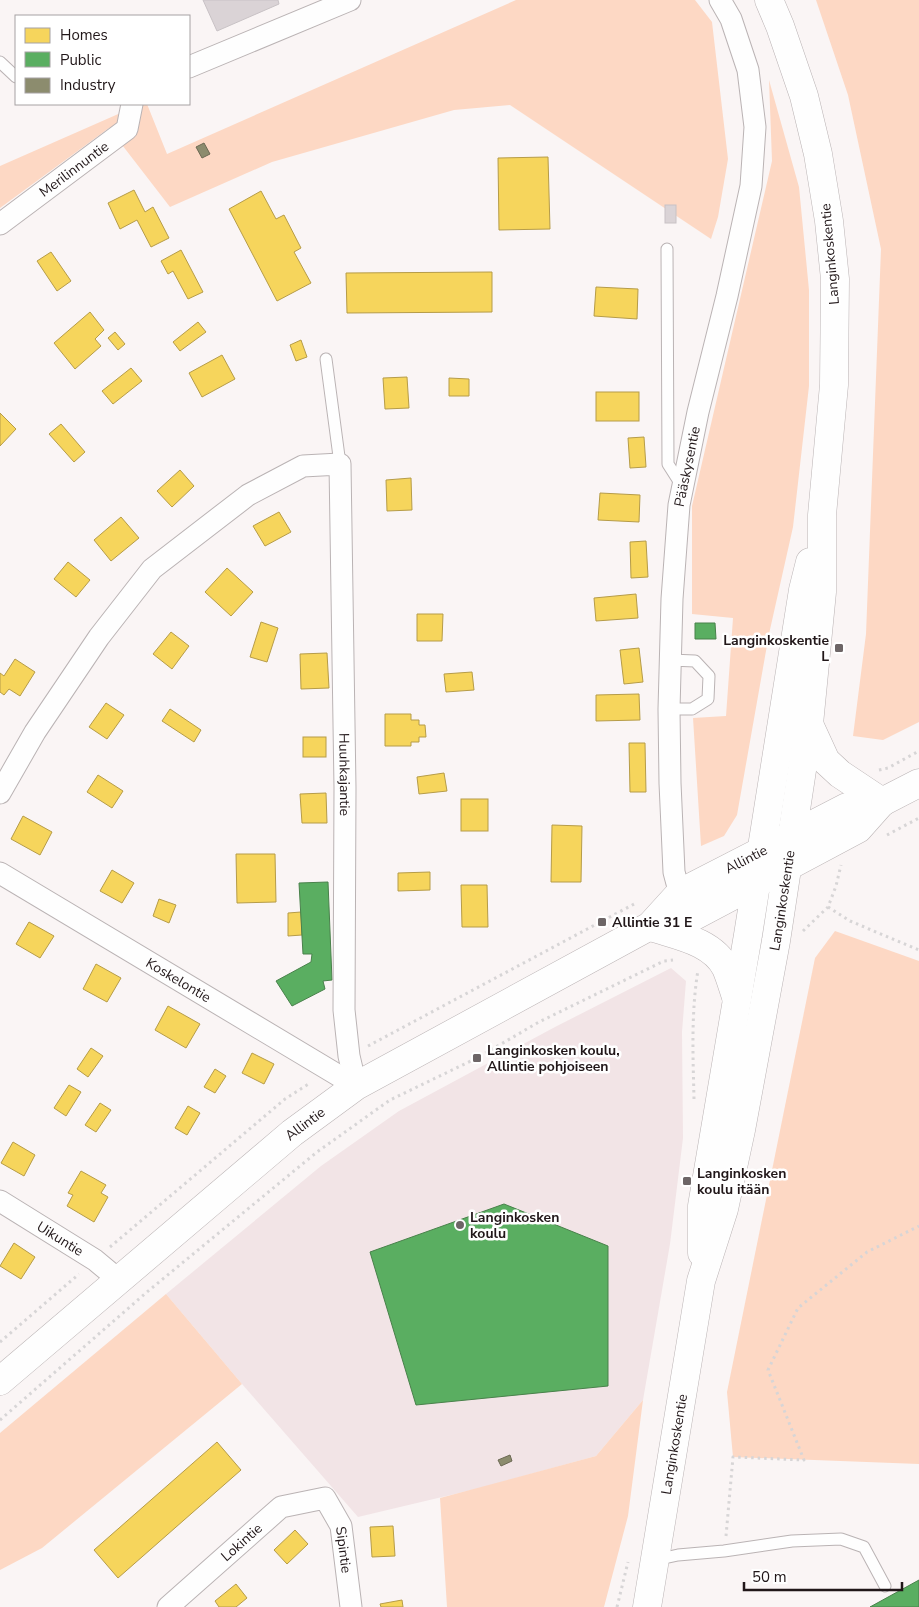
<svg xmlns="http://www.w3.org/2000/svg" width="919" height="1607" font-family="'Nunito Sans',sans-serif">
	<rect width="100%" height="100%" fill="#faf5f5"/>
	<path fill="#f2e4e6" d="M671,968L686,981L682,1032L683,1138L670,1244L643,1400L596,1456L480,1488L358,1517L242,1384L166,1294L321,1166L399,1111L555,1027Z"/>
	<g fill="#fdd8c4">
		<path d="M516,0H695L712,22L728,159L718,217L711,239L510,105L454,110L272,162L170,207L109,128L0,208V166L141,104H147L167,154Z"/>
		<path d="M816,0H919V722L883,740L853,736L866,634L881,249L848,95Z"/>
		<path d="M769,80L799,187L809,290V386L793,527L769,634L737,815L724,836L701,846L693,718L726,716L733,618L692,614V506L772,161Z"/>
		<path d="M835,931L919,961V1464L733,1457L727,1392L815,958Z"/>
		<path d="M166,1294L242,1384L42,1548L0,1570V1433Z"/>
		<path d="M643,1400L628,1516L604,1607H447L440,1498L596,1456Z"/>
	</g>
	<g fill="#f6d55c" stroke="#b69c48">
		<path d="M548,157L550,229L499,230L498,158Z"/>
		<path d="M134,190L145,212L153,207L169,238L151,247L137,220L120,229L108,203Z"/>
		<path d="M261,191L276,219L284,215L301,248L294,252L311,283L277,301L229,209Z"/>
		<path d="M181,250L203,292L188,299L173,271L168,274L161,261Z"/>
		<path d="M51,252L71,281L57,291L37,261Z"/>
		<path d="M492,272V312L347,313L346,273Z"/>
		<path d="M596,287L638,289L637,319L594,316Z"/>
		<path d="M90,312L104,330L95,339L101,346L75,369L54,343Z"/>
		<path d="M198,322L206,332L180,351L173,342Z"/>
		<path d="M115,332L125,344L118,350L108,338Z"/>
		<path d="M301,340L307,357L296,361L290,345Z"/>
		<path d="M222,355L235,379L202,397L189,373Z"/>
		<path d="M131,368L142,381L113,404L102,391Z"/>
		<path d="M407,377L409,408L385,409L383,378Z"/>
		<path d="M449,378L469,379V396H449Z"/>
		<rect x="596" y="392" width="43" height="29"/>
		<path d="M0,413L16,429L0,446Z"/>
		<path d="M61,424L85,452L74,462L49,434Z"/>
		<path d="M644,437L646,467L630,468L628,438Z"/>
		<path d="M180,470L194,486L172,507L157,491Z"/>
		<path d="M411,478L412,510L387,511L386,480Z"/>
		<path d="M600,493L640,495L639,522L598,520Z"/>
		<path d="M279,512L291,532L265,546L253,526Z"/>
		<path d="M121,517L139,538L111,561L94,540Z"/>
		<path d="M646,541L648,577L631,578L630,542Z"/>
		<path d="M68,562L90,580L76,597L54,579Z"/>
		<path d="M227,568L253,592L231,616L205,592Z"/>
		<path d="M636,594L638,618L596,621L594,598Z"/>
		<path d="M417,614H443L442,641H417Z"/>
		<path d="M261,622L278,628L267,662L250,657Z"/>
		<path d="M171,632L189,646L172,669L153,654Z"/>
		<path d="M639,648L643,682L624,684L620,650Z"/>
		<path d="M327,653L329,688L301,689L300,654Z"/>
		<path d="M15,659L35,672L20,696L9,689L4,695L0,692V673L4,676Z"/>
		<path d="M472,672L474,690L446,692L444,674Z"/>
		<path d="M639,694L640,720L596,721V695Z"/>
		<path d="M106,703L124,715L107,739L89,727Z"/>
		<path d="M170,709L201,730L194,742L162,721Z"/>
		<path d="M385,714H411V720H419V725H425L426,737H419V742H411V746H385Z"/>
		<rect x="303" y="737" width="23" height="20"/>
		<path d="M629,743H645L646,792H630Z"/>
		<path d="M444,773L447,791L419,794L417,777Z"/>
		<path d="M98,775L123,791L112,808L87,792Z"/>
		<path d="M326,793L327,823H302L300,794Z"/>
		<rect x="461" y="799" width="27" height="32"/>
		<path d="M23,816L52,832L40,855L11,839Z"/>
		<path d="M552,825L582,826L581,882H551Z"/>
		<path d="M236,854H275L276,902L237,903Z"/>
		<path d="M112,870L134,883L122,903L100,891Z"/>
		<path d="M430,872V890L398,891V873Z"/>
		<path d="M461,885H487L488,927H462Z"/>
		<path d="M159,899L176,905L169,923L153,916Z"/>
		<path d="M301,912L302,935L288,936V913Z"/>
		<path d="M29,922L54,936L40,958L16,944Z"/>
		<path d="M96,964L121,978L107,1002L83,989Z"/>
		<path d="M168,1006L200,1024L186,1048L155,1030Z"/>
		<path d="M91,1048L103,1056L88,1077L77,1069Z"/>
		<path d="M252,1053L274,1064L264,1084L242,1073Z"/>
		<path d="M215,1069L226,1076L215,1093L204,1087Z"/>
		<path d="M69,1085L81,1092L66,1116L54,1108Z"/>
		<path d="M100,1103L111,1110L96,1132L85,1125Z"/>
		<path d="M188,1106L200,1113L187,1135L175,1128Z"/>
		<path d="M13,1142L35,1155L24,1176L1,1163Z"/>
		<path d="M81,1171L106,1185L101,1193L108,1197L94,1222L67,1206L73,1195L68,1193Z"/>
		<path d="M14,1243L35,1257L21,1279L0,1266Z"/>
		<path d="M217,1442L241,1470L118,1578L94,1550Z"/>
		<path d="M393,1526L395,1556L372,1557L370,1527Z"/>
		<path d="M295,1530L308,1544L287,1564L274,1550Z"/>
		<path d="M236,1584L247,1598L236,1607H219L215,1601Z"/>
		<path d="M402,1600L403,1607H381L380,1604Z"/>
	</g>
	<g fill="#5aae61" stroke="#49814b">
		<path d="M695,623H715L716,639H695Z"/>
		<path d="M328,882L332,980L323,981L325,989L292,1006L276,981L311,962L312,954H303L299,883Z"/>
		<path d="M504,1204L608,1246V1386L416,1405L370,1252Z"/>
		<path d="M919,1580V1607H870Z"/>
	</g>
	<g fill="#8c8c6e" stroke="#6c6954">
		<path d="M204,143L210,154L202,158L196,147Z"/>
		<path d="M510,1455L512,1461L501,1466L498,1460Z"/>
	</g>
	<g fill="#dad3d6" stroke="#c8c2c5">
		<path d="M203,0H278L279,4L217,31Z"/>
		<rect x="665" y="205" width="11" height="18"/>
	</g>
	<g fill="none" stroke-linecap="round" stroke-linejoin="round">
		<g stroke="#bab3b4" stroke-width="13">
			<g id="service">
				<path d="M0,62L16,77"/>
				<path d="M667,249L668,464L682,486"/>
				<path d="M326,359L340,464"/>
				<path d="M669,709H692L708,699L709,676L695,661L670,660"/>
				<path d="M655,1560L678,1555L724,1551L792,1541L841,1539L864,1547L885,1586"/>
			</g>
		</g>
		<g stroke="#bab3b4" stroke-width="23">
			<g id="minor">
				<path d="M189,67L350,0"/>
				<path id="s1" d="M0,224L127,129L132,104"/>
				<path id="s2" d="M0,793L35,732L99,637L152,569L248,495L303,466L340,464L345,788L344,1010L349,1056L356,1086"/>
				<path id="s3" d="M0,873L356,1086"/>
				<path id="s4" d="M683,906L674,872L670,783L669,709L672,599L679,505L698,412L727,296L751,186L755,127L748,70L731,19L720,0"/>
				<path id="s5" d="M0,1201L95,1260L119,1280"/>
				<path id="s6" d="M168,1607L281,1507L325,1498L341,1526L351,1607"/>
			</g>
		</g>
		<g stroke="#bab3b4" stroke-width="29">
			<g id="tertiary">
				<path d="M809,724L826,761L840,774L882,802"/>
				<path d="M650,926L687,920L858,829L882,802"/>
				<path d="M654,928C679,936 713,942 726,968C730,977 733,988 736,997"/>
				<path d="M702,1253V1206L748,935L803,590L810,562"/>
				<path id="s7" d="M0,1381L292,1133L356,1086L650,926L680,893L847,807L882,802L919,783"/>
				<path id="s8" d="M647,1607L701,1281L724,1209L741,1130L776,941L809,724L822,592V515L834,385L835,279L829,221L818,154L804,96L780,26L769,0"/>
			</g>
		</g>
		<g stroke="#d7d5d6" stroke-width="3" stroke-dasharray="2.5 4" stroke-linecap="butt">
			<path d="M879,770L888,768L919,751"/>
			<path d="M887,835L919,818"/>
			<path d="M828,907L850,921L919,950"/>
			<path d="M803,931L828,907L836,886L841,865"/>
			<path d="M368,1046L636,903"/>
			<path d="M694,1099C693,1056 691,1013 698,970"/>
			<path d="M110,1247L285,1099L310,1083"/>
			<path d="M0,1342L79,1274"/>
			<path d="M0,1420L147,1292L317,1152L390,1100L477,1058L539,1022L664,961L673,960"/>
			<path d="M726,1536L733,1457L804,1460L768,1370L798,1308L867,1252L919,1226"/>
			<path d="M617,1607L628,1562"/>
		</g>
		<use href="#service" stroke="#fefefe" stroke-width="11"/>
		<use href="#minor" stroke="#fefefe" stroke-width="21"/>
		<use href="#tertiary" stroke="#fefefe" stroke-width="28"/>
	</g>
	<g fill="#6d6566" stroke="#fff" stroke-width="2">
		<rect x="834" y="643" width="10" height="10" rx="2.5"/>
		<rect x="597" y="917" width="10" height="10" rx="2.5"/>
		<rect x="472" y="1053" width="10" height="10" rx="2.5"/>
		<rect x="682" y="1176" width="10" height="10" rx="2.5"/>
		<circle cx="460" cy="1225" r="5"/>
	</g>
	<g text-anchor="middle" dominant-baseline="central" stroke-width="5" stroke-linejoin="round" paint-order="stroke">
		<g font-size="14" fill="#211719" stroke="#fff">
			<text stroke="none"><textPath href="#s1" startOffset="92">Merilinnuntie</textPath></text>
			<text transform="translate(830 254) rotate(-95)">Langinkoskentie</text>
			<text stroke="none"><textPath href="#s4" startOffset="442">Pääskysentie</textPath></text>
			<text stroke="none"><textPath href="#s2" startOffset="802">Huuhkajantie</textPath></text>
			<text stroke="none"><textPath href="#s7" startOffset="916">Allintie</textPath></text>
			<text stroke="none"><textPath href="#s8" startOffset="720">Langinkoskentie</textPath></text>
			<text stroke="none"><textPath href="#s3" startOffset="208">Koskelontie</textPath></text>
			<text stroke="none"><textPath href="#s7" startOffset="399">Allintie</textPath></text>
			<text stroke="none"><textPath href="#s5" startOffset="71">Uikuntie</textPath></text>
			<text stroke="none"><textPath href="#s8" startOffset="165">Langinkoskentie</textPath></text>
			<text stroke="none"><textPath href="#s6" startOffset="98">Lokintie</textPath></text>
			<text stroke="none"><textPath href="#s6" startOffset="252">Sipintie</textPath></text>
		</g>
		<g font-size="14" font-weight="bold" fill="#211719" stroke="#fff" text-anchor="start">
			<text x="829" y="640" text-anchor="end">Langinkoskentie<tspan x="829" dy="16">L</tspan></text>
			<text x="612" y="922">Allintie 31 E</text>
			<text x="487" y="1050">Langinkosken koulu,<tspan x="487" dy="16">Allintie pohjoiseen</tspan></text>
			<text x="697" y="1173">Langinkosken<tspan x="697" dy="16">koulu itään</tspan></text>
			<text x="470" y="1217">Langinkosken<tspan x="470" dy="16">koulu</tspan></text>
		</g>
	</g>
	<rect x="15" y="15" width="175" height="90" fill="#ffffff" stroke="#a6a2a3"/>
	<rect x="25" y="28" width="25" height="15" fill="#f6d55c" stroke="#a6a2a3"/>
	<text x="60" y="40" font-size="15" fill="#211719">Homes</text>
	<rect x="25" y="52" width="25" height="15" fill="#5aae61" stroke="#a6a2a3"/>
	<text x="60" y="65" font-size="15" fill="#211719">Public</text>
	<rect x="25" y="78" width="25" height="15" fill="#8c8c6e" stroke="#a6a2a3"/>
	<text x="60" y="90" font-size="15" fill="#211719">Industry</text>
	<path d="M744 1582v8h158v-8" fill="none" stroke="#211719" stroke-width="2.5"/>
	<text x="752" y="1582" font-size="15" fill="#211719" stroke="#ffffff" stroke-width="4" paint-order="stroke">50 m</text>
</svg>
